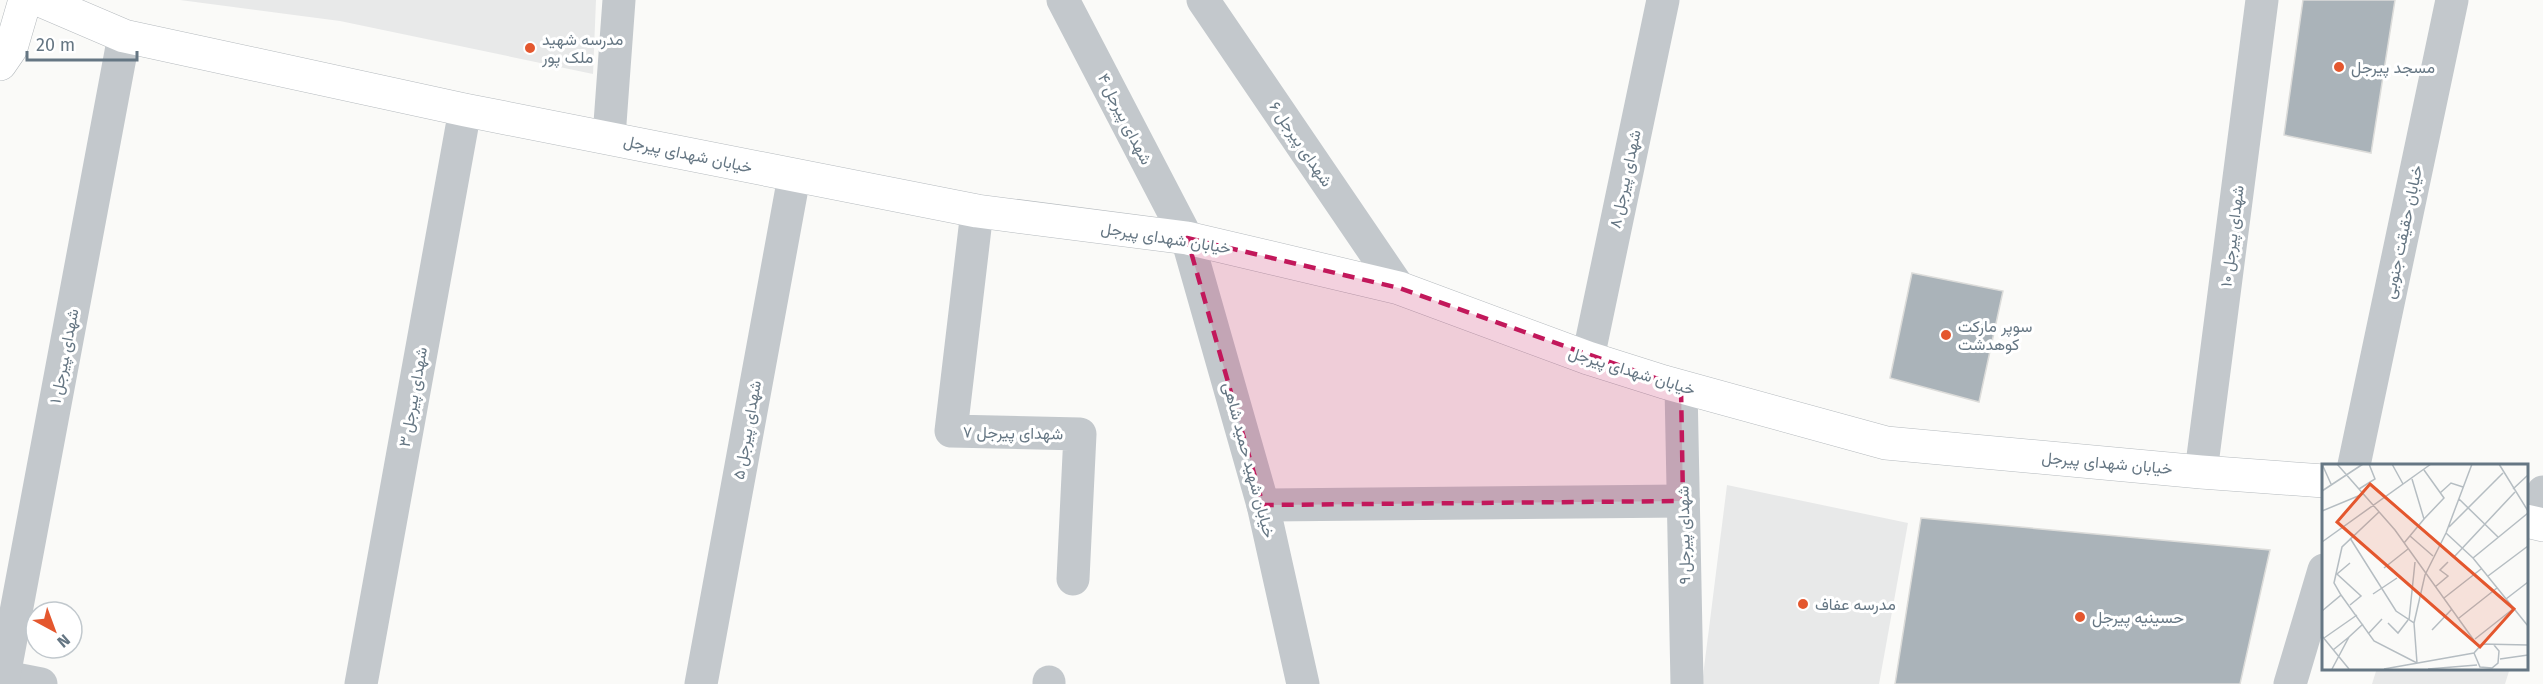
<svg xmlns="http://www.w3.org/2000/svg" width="2543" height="684" font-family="'Fira Sans',Vazirmatn,sans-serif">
	<rect width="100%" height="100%" fill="#fafaf8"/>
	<g fill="#e8e9e9">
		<path d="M180,0H596L593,74L340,21Z"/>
		<path d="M1727,485L1908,523L1879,684H1702Z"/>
		<path d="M2377,668H2510L2505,684H2372Z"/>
	</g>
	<g fill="#aab3b9" stroke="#dcdcda" stroke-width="1.5">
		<path d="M2303,0H2395L2371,153L2284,135Z"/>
		<path d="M1912,273L2003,291L1979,402L1890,378Z"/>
		<path d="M1921,518L2270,550L2240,684H1895Z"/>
	</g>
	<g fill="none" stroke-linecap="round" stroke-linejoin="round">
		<g stroke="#b5babe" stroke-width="34">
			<g id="major">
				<path d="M40,0L124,36L465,110L977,211L1187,238L1399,288L1588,358L1664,382L1886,443L2201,472L2324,481"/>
				<path d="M0,64L11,48L25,0"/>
				<path d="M2526,521L2543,525"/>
			</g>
		</g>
		<g stroke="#c3c8cc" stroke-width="33">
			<path d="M1063,0L1187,238L1263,505L1303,684"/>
			<path d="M1203,0L1399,288"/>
			<path d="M609,137L619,0"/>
			<path d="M977,211L951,431L1080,434L1073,579"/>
			<path d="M1588,358L1663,0"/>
			<path d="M1681,387L1687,684"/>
			<path d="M2354,465L2452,0"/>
			<path d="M2201,472L2262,0"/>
			<path d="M1263,505L1683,501"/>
			<path d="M2526,521L2543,492"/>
			<path d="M0,676L41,684"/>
			<path d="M4,676L124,36"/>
			<path d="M361,684L465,110"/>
			<path d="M701,684L794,177"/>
			<path d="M1049,684V682"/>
			<path d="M2290,684L2324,570"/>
		</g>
		<use href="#major" stroke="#fff" stroke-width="33"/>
	</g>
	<path fill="#c2185b" fill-opacity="0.2" stroke="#c2185b" stroke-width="4.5" stroke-dasharray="12 8" stroke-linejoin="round" d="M1187,238L1399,288L1681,387L1683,501L1263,505Z"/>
	<g fill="#e4572e" stroke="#fff" stroke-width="2">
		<circle cx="530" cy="48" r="6"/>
		<circle cx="2339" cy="67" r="6"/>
		<circle cx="1946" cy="335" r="6"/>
		<circle cx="1803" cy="604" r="6"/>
		<circle cx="2080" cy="617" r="6"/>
	</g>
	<g text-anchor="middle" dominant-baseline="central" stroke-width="6" stroke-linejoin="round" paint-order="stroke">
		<g font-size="16" fill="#657683" stroke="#fff" text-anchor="start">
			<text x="542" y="39">مدرسه شهید<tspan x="542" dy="18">ملک پور</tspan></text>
			<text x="2351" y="67">مسجد پیرجل</text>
			<text x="1958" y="326">سوپر مارکت<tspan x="1958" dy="18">کوهدشت</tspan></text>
			<text x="1815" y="604">مدرسه عفاف</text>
			<text x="2092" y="617">حسینیه پیرجل</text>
		</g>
		<g font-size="16" fill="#657683" stroke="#fff">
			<text transform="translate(1125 119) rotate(63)">شهدای پیرجل ۴</text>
			<text transform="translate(1301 144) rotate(56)">شهدای پیرجل ۶</text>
			<text transform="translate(688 154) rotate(12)">خیابان شهدای پیرجل</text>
			<text transform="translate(1625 179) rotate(-78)">شهدای پیرجل ۸</text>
			<text transform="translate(2403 232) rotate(-78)">خیابان حقیقت جنوبی</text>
			<text transform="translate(2232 236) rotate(-83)">شهدای پیرجل ۱۰</text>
			<text transform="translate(1166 238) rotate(9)">خیابان شهدای پیرجل</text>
			<text transform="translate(64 356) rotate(-79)">شهدای ‍‍‍‍‍‍پیرجل ۱</text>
			<text transform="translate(1632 371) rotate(17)">خیابان شهدای پیرجل</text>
			<text transform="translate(413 397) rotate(-80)">شهدای پیرجل ۳</text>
			<text transform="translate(747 430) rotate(-80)">شهدای پیرجل ۵</text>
			<text transform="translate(1013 433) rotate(1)">شهدای پیرجل ۷</text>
			<text transform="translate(1249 460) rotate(75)">خیابان شهید حمید شاهی</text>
			<text transform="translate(2107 463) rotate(5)">خیابان شهدای پیرجل</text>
			<text transform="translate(1684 535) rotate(-91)">شهدای پیرجل ۹</text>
		</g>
	</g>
	<g transform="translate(2322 464)">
		<rect width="206" height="206" fill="#fafaf8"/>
		<path fill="none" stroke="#b5bdc2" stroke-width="1.5" d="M0,0L9,20M15,0L73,66L156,182M70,0L81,20M177,0L206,47M37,25L53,15L47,0M191,25L206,11M0,27L41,0M118,29L129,19L141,23M137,35L176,73M0,47L41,30M102,55L122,34L102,6M127,63L181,9M124,69L151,94L206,162M88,72L111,92M28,74L74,147L92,159L95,199M0,78L109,0M82,79L102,55L90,15M132,93L193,28M151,94L206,49M62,104L86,85M166,112L206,82M113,123L126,112L118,106L126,98M51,130L75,114M19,131L52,177L95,199M122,134L159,105M184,135L206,118M28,141L39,132L15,110L28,99M0,147L19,131L12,119L20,83L57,48M137,154L175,124M87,156L93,98M66,159L76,169L86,156M92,159L103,111L124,69L150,0M110,166L130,145M46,170L60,155M0,172L27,205M2,174L35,151M153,175L191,145M172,181L177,187L176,199L170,204L158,203L152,189L160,180L206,181M11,186L27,173M178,195L206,191M10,205L27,173L41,160M62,205L152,189M106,205L155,201"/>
		<path fill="#e4572e" fill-opacity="0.15" stroke="#e4572e" stroke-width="3" d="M48,20L192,145L158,183L15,58Z"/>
		<rect width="206" height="206" fill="none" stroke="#657683" stroke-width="3"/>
	</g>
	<g transform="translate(54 630) rotate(139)"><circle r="28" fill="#ffffff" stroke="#c1c8cd" stroke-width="1.5"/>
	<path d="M0-4.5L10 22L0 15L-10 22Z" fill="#e4572e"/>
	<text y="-9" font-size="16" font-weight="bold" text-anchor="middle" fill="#657683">N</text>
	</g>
	<path d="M27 51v9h110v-9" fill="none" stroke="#657683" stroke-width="3"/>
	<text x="36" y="51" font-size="18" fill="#657683" stroke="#ffffff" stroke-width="4.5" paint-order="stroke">20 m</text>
</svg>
